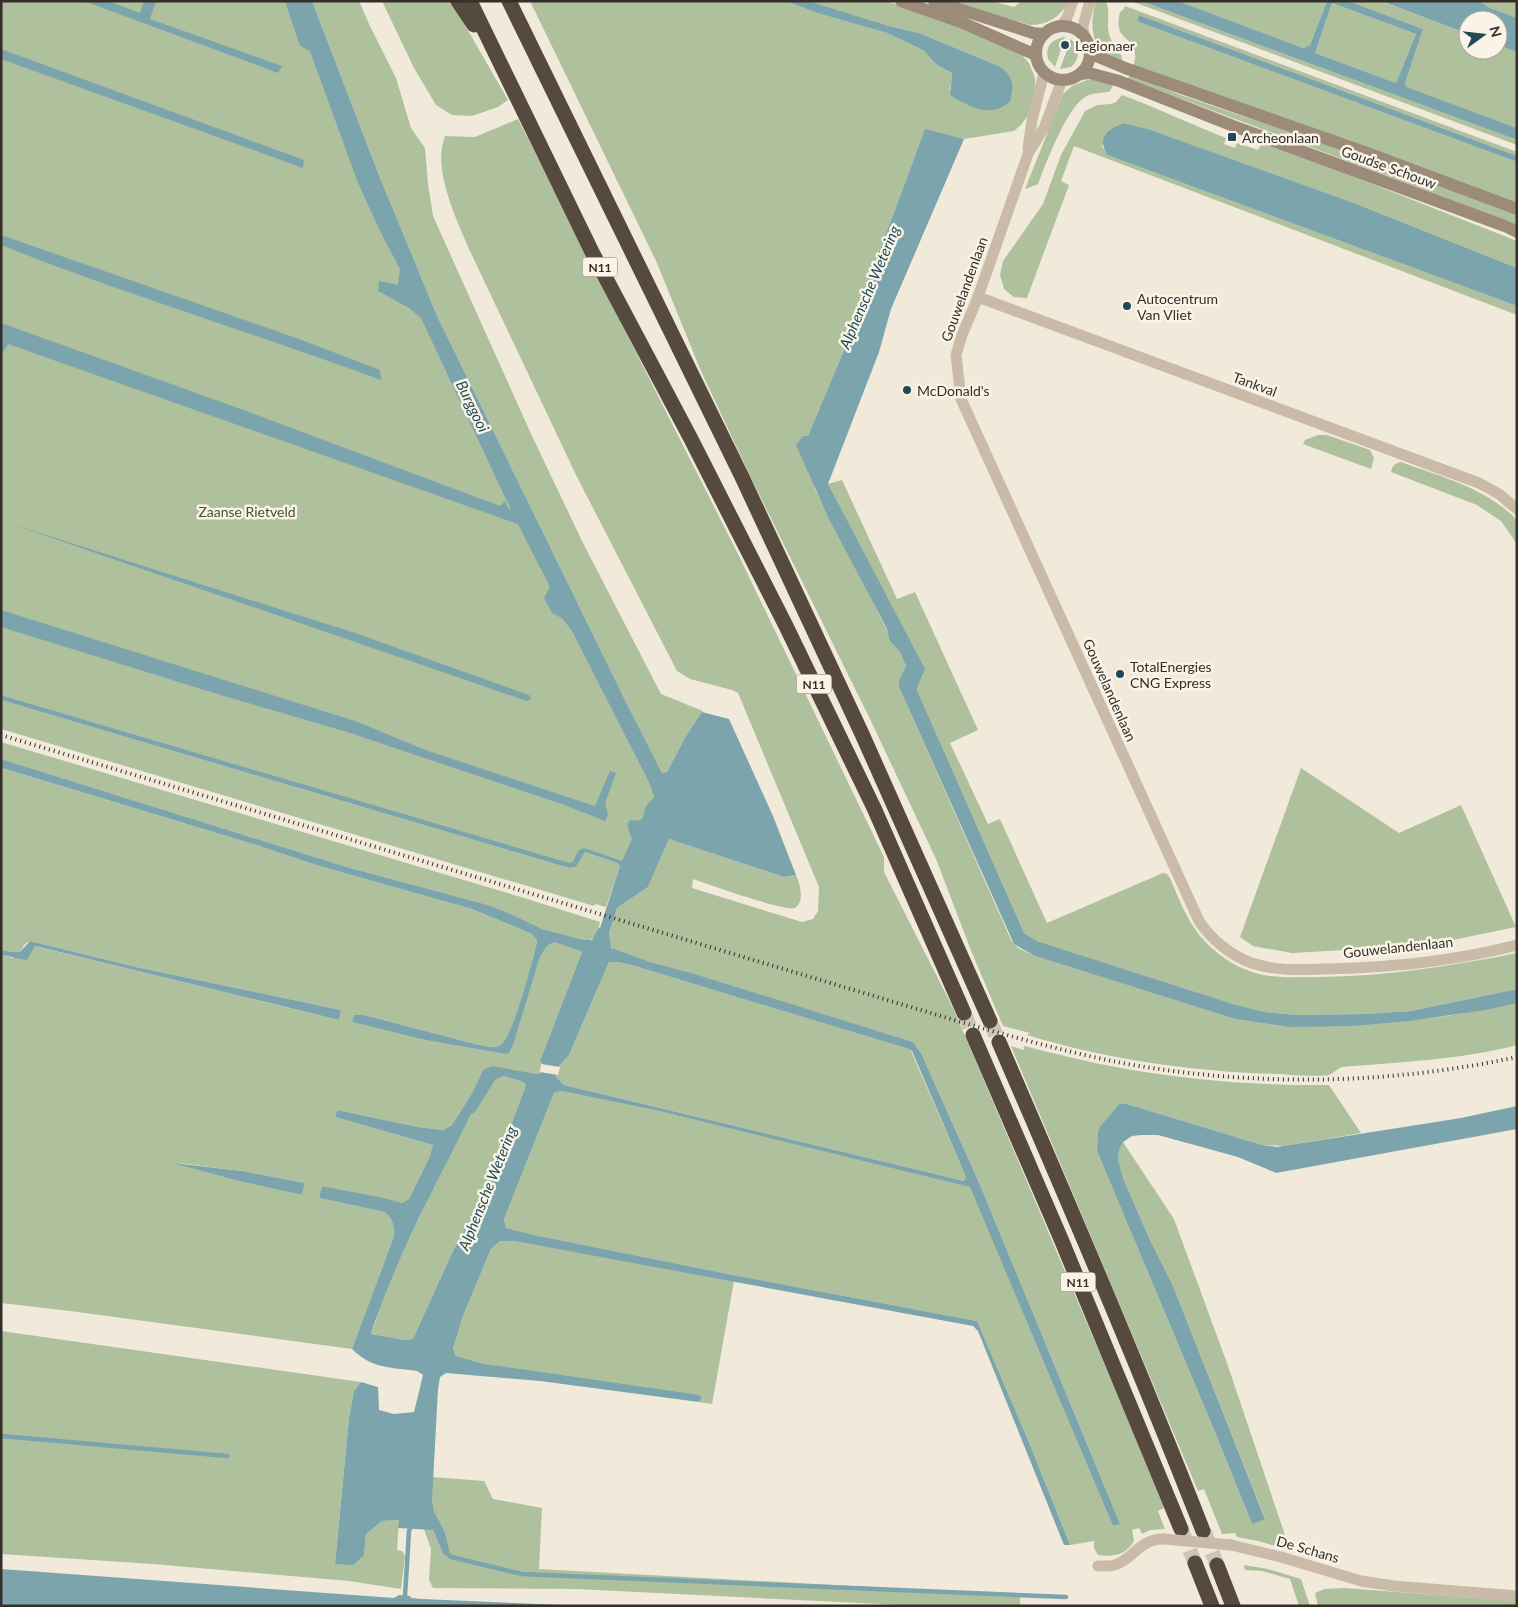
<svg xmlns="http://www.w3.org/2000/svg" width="1518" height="1607" font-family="Lato,sans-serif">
	<rect width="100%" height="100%" fill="#f1eadb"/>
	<g fill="#afc09c" fill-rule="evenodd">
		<path d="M1,1H294L352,149L661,798L627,864L584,850L570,866L301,784L1,695Z"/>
		<path d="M312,1H359L369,24L396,78L411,128L425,148L428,184L433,216L532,436L584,545L661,694L703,711L686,736L667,772L662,773L625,700L438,318L380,178Z"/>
		<path d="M382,1H451L508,100L498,107L472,116L452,115L436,105L414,68Z"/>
		<path d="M530,1H786L817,13L887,33L923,50L937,65L952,73L953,80L949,90L999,66L919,33L889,26L809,1H886L955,25L1020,53L1029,63L1035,78V87L1029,114L1021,125L1014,131L964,139L925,130C909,173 893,216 876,259C864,289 850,319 844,350L808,436L815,489L887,630L889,640L900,652L906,666L899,680V687L1011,940L1018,948L1035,956L1235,1019L1288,1027L1387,1022L1447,1016L1517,1003V1045C1460,1060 1400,1062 1342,1067C1338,1069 1333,1073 1329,1075C1320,1077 1290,1075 1279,1074C1194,1072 1109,1060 1027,1035L1030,1033L1003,1026L972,953L936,859L870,719L752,480L700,369L657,263Z"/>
		<path d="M944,1H992L1014,7L1022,1H1069C1060,17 1048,25 1030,25Z"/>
		<path d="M1096,1L1106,2C1111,12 1106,23 1109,34C1112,46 1121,47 1123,63C1117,61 1109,59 1105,54C1089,39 1091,20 1096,1Z"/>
		<path d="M1131,1H1141L1517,140V145Z"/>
		<path d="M1178,1H1327L1310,45L1303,48Z"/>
		<path d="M1348,1H1380L1468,34V50H1498V45L1517,52V128L1407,87L1405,83L1423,29Z"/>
		<path d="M1479,1H1517V18L1490,8Z"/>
		<path d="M1332,3L1416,34L1396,83L1315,53Z"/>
		<path d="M1125,6L1517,152V156L1139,15L1137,20L1139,22L1517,162V204L1133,66C1134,63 1136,58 1135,54C1132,34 1113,41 1120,12L1123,10Z"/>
		<path d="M1065,37L1055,67L1048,59C1045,46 1052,39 1065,37Z"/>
		<path d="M1071,39C1080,48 1081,58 1071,67L1060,69Z"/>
		<path d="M1130,74L1178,94L1236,114L1323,142L1517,214V226L1503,219L1128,79Z"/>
		<path d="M1087,80H1098L1113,85L1110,91C1103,94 1094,92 1087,96C1068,104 1046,163 1038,184L1025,189L1063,94L1072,86Z"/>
		<path d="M1122,95C1157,108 1191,124 1226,138L1224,144L1235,148L1237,143L1258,150L1263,141L1517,241V268L1354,203L1148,129L1123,123L1111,130L1102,146L1107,155L1517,306V315L1074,146L1061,181L1069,185L1027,298L1014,297L1004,289L1000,275L1003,261L1043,204L1061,155L1085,111L1097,105L1111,104L1116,102Z"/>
		<path d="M518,119L739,556L884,857V872L954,1010L1118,1396L1164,1508L1158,1511L1165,1529L1150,1530L1142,1534L1139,1528L1132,1530L1134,1541C1126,1555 1114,1557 1098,1555L1094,1548V1541L1070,1545L1030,1445L977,1321L733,1275L539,1236L506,1228L504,1219L554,1093L561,1091L659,1111L968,1186L971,1187L1113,1526L1120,1524L980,1185L921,1053L913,1042L650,962L615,951L609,945V935L617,908L648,887L669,839L784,877L796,875C800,883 805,902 795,908C786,912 707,884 693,879L692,888L802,922L813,919L818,911L819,887L738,693L732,690L690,679L677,671L576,475L469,249C456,218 432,169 445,136L475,137Z"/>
		<path d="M1318,435H1327L1370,450L1374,458L1371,469L1303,444L1305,440Z"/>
		<path d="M1401,462C1442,477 1486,488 1517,520V544L1501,521L1477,505L1391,472C1392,466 1395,463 1401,462Z"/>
		<path d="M842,480L897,599L915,592L978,730L950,743L988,824L1000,819L1047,923L1163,873L1167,874L1170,878C1181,904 1191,931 1213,949C1227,962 1245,971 1263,975C1282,978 1302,977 1320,977C1387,976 1452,966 1517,953V989L1411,1011L1366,1014L1297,1015L1265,1012L1233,1004L1037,941L1024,933L917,690L918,682L923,676L828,484Z"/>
		<path d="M1,700L569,868L576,867L585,852L617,863L620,866L606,907L595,904L594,906L1,729Z"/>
		<path d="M1,742L521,897L600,922C598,930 596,939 587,941L542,929L481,903L350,868L1,759Z"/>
		<path d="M1,768L253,844L316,865L472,909L532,934L537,941C532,961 515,1032 502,1045C496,1050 485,1046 479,1045L364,1015H354L352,1022L425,1040L506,1054L516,1034L540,957L547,946L554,942L582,952L540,1061L543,1065L541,1073L536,1074L483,1070L472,1093L452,1125L443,1130L418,1127L337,1110L335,1117L433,1145L429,1158L409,1200L402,1203L385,1198L322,1186L319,1198L385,1212C393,1220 394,1225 394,1236L352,1349L70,1311L1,1303V955L12,958L34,946L339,1020L341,1010L136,967L30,941L25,944L20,952H12L1,950ZM178,1163L242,1171L305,1183L302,1195L243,1182Z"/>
		<path d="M1301,768L1399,833L1461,805L1516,927L1448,941L1380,948L1292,953L1253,946L1240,937Z"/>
		<path d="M609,962H618L638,967L909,1049L911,1051L966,1177L964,1181L564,1085L556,1077L558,1066L569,1055Z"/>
		<path d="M1011,1046L1024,1050V1046C1056,1054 1088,1062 1121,1068C1189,1080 1259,1086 1329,1085L1361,1133L1284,1146L1262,1145L1127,1104H1119L1098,1132L1097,1151L1215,1432L1252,1524L1265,1518L1173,1286L1149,1238L1123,1178L1118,1159L1119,1150L1123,1142L1174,1219L1228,1366L1290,1550L1258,1541L1237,1537L1235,1533L1222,1534L1204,1489L1198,1491Z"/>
		<path d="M504,1076L523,1082L526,1085L503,1147L481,1198L452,1253L413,1339L405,1340L371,1334L393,1273L405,1247L428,1198L471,1113L495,1080Z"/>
		<path d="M500,1241H514L734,1281L712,1404L699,1402L702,1398L485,1364L456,1356L453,1349L463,1316L491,1249Z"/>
		<path d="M1,1331L361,1382L354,1391L349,1418L335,1563L364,1555L366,1534L382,1521L399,1520L397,1550L402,1551L405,1556L401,1589L349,1581L153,1564L1,1554Z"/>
		<path d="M432,1477L484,1481L493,1499L542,1508L539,1569L1020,1595V1606H922L576,1589L433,1588L429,1580L431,1549L424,1529L433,1530L441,1549L450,1553L445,1532L434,1511L432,1501Z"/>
		<path d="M1244,1565L1268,1569L1301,1579L1310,1606H1299L1290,1579L1262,1571L1245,1570Z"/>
		<path d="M1344,1588L1517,1601V1606H1318L1315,1593L1325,1589Z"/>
	</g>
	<g fill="#7ba4ad" fill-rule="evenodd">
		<path d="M84,1H108L140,13L144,1H156L150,19L282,66L278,73Z"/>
		<path d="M285,1H312L380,178L438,318L625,700L662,773L667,772L686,736L702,712L729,719L773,816L796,875L784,877L669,839L648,887L617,908L609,934L611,948L650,962L694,974L913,1042L921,1053L980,1185L1120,1524L1113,1526L970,1187L659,1111L561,1091L554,1093L504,1219L506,1228L539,1236L733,1275L977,1321L1030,1445L1070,1545H1064L978,1331L973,1326L514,1241H500L491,1249L463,1316L453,1349L456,1356L485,1364L699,1395L702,1398L699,1402L540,1381L446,1373L440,1377L438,1389L432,1500L434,1511L445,1532L450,1553L441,1549L433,1530L398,1528L399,1520L382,1521L366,1534L364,1555L353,1565L335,1564L349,1418L354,1391L361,1382L378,1387L379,1410L394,1414L414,1412L423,1375L417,1371C390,1367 372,1369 352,1349L394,1236C394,1225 393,1220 385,1212L319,1198L322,1186L385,1198L402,1203L409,1199L429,1158L433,1145L335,1117L337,1110L418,1127L443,1130L452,1125L472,1093L483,1070L492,1066L536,1074L541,1073L543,1065L540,1061L582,952L554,942L547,946L540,957L513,1045L509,1053L505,1054L425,1040L352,1022L354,1015H364L479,1045C485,1046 496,1050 502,1044C514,1033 533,959 537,941L532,934L472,909L316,865L253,844L5,769L1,768V759L350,868L481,903L506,912L542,929L584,940H592L599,927L600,928L620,866L617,863L585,852L576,867L569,868L1,700V695L569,863L573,862L578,851L584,848L622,861L632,839C630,832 625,826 630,820C647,822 641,818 646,807C648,803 652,801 654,796L649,782L572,631L563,619L552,613L544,598L550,587L518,524L8,344L1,356V323L238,408L500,506L505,501L508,508L511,510L421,318L409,308L378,291L379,281L398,285L400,269L382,235L358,183L310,51L300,46ZM609,962H618L638,967L909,1049L912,1051L966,1177L964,1181L564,1085L556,1077L558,1067L569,1055ZM504,1076L523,1082L526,1085L503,1147L481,1198L452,1253L413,1339L405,1340L371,1334C374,1322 380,1310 384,1298C408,1234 441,1175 471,1114L475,1112L495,1080Z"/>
		<path d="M786,1H809L889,26L919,33L999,66C1014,77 1014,84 1010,102C988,118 973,108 951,96C949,88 953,82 952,73L937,65L923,50L887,33L817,13Z"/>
		<path d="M1141,1H1178L1303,48L1310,45L1327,1H1348L1423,29L1405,83L1407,87L1517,128V140ZM1332,3L1416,34L1396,83L1315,53Z"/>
		<path d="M1381,1H1479L1490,8L1517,18V52L1498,45V20H1468V34Z"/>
		<path d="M1139,15L1517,156V162L1139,22L1137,20Z"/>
		<path d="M1,49L304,160L303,168L1,59Z"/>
		<path d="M1123,123L1148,129L1354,203L1517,268V306L1107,155C1097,137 1107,130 1123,123Z"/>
		<path d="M925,129L964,139L891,309L879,352L828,484L925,669C923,677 918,682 917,690L1024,933L1037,941L1233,1004L1265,1012L1297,1015L1366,1014L1411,1011L1517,989V1003L1486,1010L1409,1021L1352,1026L1288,1027L1235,1019L1035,956L1014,944L899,687V680L906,666L900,652L889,640L887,629L829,519L796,445L803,436H808L844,350C850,319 864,289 876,259C893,216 909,173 925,129Z"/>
		<path d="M1,235L299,339L380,370L381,380C255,333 126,295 1,245Z"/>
		<path d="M11,524L355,633L529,695L531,699L527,701Z"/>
		<path d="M1,610L358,722L428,751L595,806L610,771L616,773L605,803L608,815L605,821L562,804L347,732L224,696L1,627Z"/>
		<path d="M30,941L136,967L341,1010L339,1020L35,946L27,960L1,955V950L12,952H20Z"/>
		<path d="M1119,1104H1127L1262,1145L1277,1147L1461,1118L1517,1106V1129L1276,1173L1238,1157L1158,1135H1141L1132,1136L1123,1142L1119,1150L1118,1159L1123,1178L1149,1238L1173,1286L1265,1519L1252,1524L1215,1432L1097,1151L1098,1132L1100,1127Z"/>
		<path d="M173,1163L242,1171L305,1183L302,1195L243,1182Z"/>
		<path d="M1,1569L394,1598L399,1595L410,1596L411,1598L422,1599L585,1606H1Z"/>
	</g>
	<path fill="#f1eadb" d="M541,1064L560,1067L558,1075L540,1072Z"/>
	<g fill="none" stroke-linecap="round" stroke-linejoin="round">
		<g stroke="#7ba4ad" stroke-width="4.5">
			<path d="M1,1436L227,1456"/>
			<path d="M443,1547L445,1552L451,1557L522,1574L1066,1597"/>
			<path d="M406,1606L405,1596L409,1531L412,1525"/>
		</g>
		<g stroke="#ccc4b7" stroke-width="15" stroke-dasharray="15 8" stroke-linecap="butt">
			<path d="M964,1013L973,1035"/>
			<path d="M990,1021L999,1042"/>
			<path d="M1181,1529L1195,1563"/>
			<path d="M1204,1531L1217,1565"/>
		</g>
		<g stroke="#c9bba8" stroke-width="11">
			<path d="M1061,26L1067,18L1073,1"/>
			<path d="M1084,35L1083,26L1090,1"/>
			<path d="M1062,80L1045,126L1028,154L978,297L962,335L956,355L961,399L1199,921C1211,939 1231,956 1252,963C1275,971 1300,970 1324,969C1388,968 1454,961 1517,945"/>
			<path d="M1028,149L1032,120L1044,73"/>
			<path d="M978,297L1479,483L1499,494L1517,509"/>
			<path d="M1231,1545L1281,1557L1361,1581L1394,1586L1517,1596"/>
			<path d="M1098,1566C1102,1566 1107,1566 1111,1566C1132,1562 1139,1538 1164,1539"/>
		</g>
		<g stroke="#9c8b79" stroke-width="12">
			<path d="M901,1L961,22L1036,55"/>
			<path d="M934,1L1033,33L1044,34"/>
			<circle cx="1063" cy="53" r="27"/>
			<path d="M1090,51L1096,56L1125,68L1367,153L1517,209"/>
			<path d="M1080,74L1089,73L1119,81L1236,127L1505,226L1517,232"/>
		</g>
		<g stroke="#564a3f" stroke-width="15">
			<path d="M458,1L474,25"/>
			<path d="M470,1L592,252L691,439L786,626L874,808L964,1013"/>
			<path d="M509,1L742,477L862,734L990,1021"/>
			<path d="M973,1035L1061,1239L1181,1529"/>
			<path d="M999,1042C1069,1204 1139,1367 1203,1531"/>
			<path d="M1195,1563L1212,1606"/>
			<path d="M1217,1565L1233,1606"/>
		</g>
		<path stroke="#362e28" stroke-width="4" stroke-dasharray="1 4" stroke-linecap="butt" d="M1,735L971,1025C1021,1039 1071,1053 1122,1063C1253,1087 1387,1085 1517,1057"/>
		<path stroke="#c9bba8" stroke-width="11" d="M1164,1539L1231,1545"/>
	</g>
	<g fill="#1f4a56" stroke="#f9f3e8" stroke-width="2">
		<circle cx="1065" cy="45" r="5"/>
		<rect x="1227" y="132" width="10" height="10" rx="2.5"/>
		<circle cx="1127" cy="306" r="5"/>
		<circle cx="907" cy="390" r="5"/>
		<circle cx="1120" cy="674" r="5"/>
	</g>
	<g text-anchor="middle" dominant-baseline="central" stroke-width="5" stroke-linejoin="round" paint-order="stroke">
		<g fill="#f9f3e8" stroke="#706962" stroke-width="1">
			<rect x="582.5" y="257.5" width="35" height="19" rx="4"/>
			<rect x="796.5" y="674.5" width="35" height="19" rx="4"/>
			<rect x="1060.5" y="1272.5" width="35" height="19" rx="4"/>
		</g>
		<g font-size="12" font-weight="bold" fill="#362e28">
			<text x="600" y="267">N11</text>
			<text x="814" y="684">N11</text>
			<text x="1078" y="1282">N11</text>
		</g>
		<g font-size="14" fill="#362e28" stroke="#f9f3e8" text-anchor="start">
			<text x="1075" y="45">Legionaer</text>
			<text x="1242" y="137">Archeonlaan</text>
			<text x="1137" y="298">Autocentrum<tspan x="1137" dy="16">Van Vliet</tspan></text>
			<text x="917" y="390">McDonald's</text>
			<text x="1130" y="666">TotalEnergies<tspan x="1130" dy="16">CNG Express</tspan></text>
		</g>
		<g font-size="14" fill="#362e28" stroke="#f9f3e8">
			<text transform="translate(1389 167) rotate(20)">Goudse Schouw</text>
			<text transform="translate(964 289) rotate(-70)">Gouwelandenlaan</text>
			<text transform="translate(1255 384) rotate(20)">Tankval</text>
			<text transform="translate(1110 690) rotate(66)">Gouwelandenlaan</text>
			<text transform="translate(1398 947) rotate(-6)">Gouwelandenlaan</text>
			<text transform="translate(1308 1549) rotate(16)">De Schans</text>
		</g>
		<g font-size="14" fill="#3f532c" stroke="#f9f3e8">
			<text x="247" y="511">Zaanse Rietveld</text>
		</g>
		<g font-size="15" font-style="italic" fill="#1f4a56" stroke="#f9f3e8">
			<text transform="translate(869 287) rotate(-67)">Alphensche Wetering</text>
			<text transform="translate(473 406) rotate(64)">Burggooi</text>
			<text transform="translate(487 1188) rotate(-68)">Alphensche Wetering</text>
		</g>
	</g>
	<rect width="1518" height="1607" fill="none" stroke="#362e28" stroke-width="5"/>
	<g transform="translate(1483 35) rotate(75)"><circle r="24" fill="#f9f3e8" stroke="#aba49b"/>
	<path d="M0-4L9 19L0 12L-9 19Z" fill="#1f4a56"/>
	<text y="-8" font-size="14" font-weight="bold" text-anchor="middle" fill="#362e28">N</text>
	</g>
</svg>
